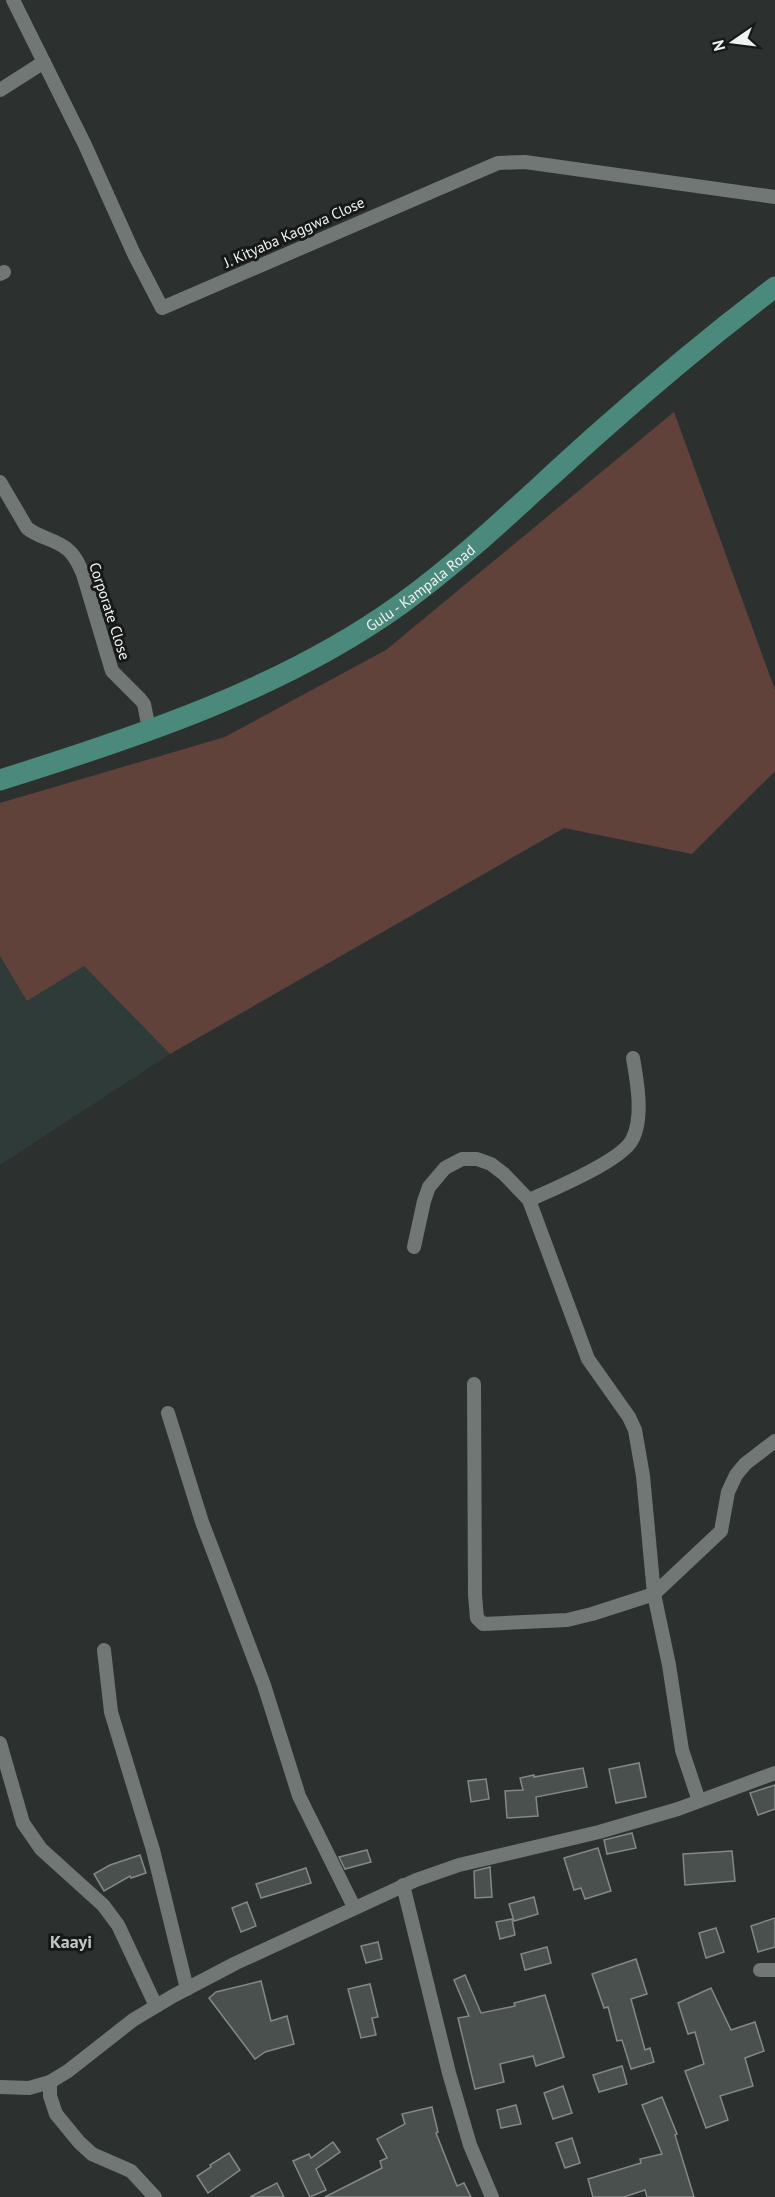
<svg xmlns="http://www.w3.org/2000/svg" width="775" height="2197" font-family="'PT Sans',sans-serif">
	<rect width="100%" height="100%" fill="#2c3130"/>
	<path fill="#2e3b38" d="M0,956L27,1001L84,966L170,1054L0,1165Z"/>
	<path fill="#61423b" d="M674,412L775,690V771L692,854L564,828L170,1054L84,966L27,1001L0,956V803L225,737L386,650Z"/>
	<g fill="#4a504e" stroke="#838987" stroke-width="1.5">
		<path d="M639,1763L646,1797L616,1803L609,1769Z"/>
		<path d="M583,1768L587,1787L536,1797L538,1816L507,1818L505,1791L523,1790L520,1778L534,1775V1777Z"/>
		<path d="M486,1779L489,1799L471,1802L468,1781Z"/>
		<path d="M775,1785V1809L758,1815L750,1793Z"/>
		<path d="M632,1833L636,1848L607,1854L604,1840Z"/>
		<path d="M598,1848L611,1891L585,1899L581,1888L574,1890L564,1858Z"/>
		<path d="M367,1850L371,1862L345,1869L339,1857Z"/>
		<path d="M732,1851L735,1881L685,1885L683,1854Z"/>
		<path d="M140,1855L146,1873L131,1878L130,1876L104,1891L94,1874L110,1865Z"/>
		<path d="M490,1867L492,1897L475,1898L474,1871Z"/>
		<path d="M306,1868L311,1883L261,1898L256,1884Z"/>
		<path d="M534,1897L538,1914L514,1921L509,1904Z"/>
		<path d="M247,1902L256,1926L241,1932L232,1908Z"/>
		<path d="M775,1918V1947L758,1952L751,1926Z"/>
		<path d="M512,1919L515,1935L500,1939L496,1922Z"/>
		<path d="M716,1928L724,1952L706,1958L699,1933Z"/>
		<path d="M378,1942L382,1959L366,1963L361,1946Z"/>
		<path d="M547,1947L551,1963L525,1970L521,1954Z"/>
		<path d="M636,1959L647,1994L631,1999L645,2050L650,2048L654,2062L631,2069L622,2040L617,2041L608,2007L604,2008L592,1974Z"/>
		<path d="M465,1975L481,2013L515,2006L514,2003L545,1995L564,2057L536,2066L533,2056L500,2064L504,2082L475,2089L458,2018L469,2016L454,1980Z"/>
		<path d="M261,1981L271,2021L287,2016L294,2044L265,2052L255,2059L209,1998L216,1992Z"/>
		<path d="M370,1984L378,2017L372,2018L376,2035L361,2038L348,1989Z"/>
		<path d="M711,1988L731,2030L755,2022L764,2051L745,2058L753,2086L720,2096L728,2120L706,2128L685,2071L704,2064L695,2032L688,2034L678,2003Z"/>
		<path d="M622,2066L627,2084L599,2092L593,2075Z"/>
		<path d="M563,2086L572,2113L553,2119L544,2093Z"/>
		<path d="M662,2097L677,2134L675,2135L694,2197H647L645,2190L624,2197H593L588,2179L641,2163L640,2159L662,2154L642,2105Z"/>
		<path d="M516,2105L521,2124L501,2128L497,2110Z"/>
		<path d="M432,2107L438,2132L436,2133L457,2186L464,2183L471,2197H325L382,2168L380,2161L387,2158L377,2139L405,2124L402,2114Z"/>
		<path d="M572,2138L580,2163L565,2168L556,2143Z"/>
		<path d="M333,2142L340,2152L316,2169L326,2190L310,2197L293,2161L309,2154L311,2158Z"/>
		<path d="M229,2153L240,2170L208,2193L197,2176L211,2167L210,2165Z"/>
		<path d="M277,2183L284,2197H250Z"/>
	</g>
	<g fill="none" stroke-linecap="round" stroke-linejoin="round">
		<g stroke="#717775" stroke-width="14">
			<path d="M13,0L85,145L134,254L162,308L498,163L525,162L775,197"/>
			<path d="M0,90L44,62"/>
			<path d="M0,274L4,272"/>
			<path d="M0,482L27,528C39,538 55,539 67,549C75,555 79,565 83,574L112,671L140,699L144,704L148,724L142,733"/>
			<path d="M529,1200C552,1190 621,1161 632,1140C644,1118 637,1081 633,1058"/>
			<path d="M414,1247L424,1201L429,1187L445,1168L462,1159H477L491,1164L504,1174L529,1200L588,1359L629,1417L635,1430L643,1476L654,1594L669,1665L682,1750L699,1801"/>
			<path d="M474,1384L475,1595L477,1618L483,1624L567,1620L592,1614L654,1594L721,1531L728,1492L736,1475L745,1464L775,1441"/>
			<path d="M168,1413L202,1522L264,1685L299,1796L354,1907"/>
			<path d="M104,1650L111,1712L153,1850L187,1989"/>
			<path d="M0,1743L23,1823L41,1849L103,1905L118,1925L156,2006"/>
			<path d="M403,1885L449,2073L470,2145L492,2197"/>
			<path d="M760,1970H775"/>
			<path d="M50,2082V2096L56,2114L79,2142L92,2154L131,2171L155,2197"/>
			<path d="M0,2087L29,2088L50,2082L68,2071L133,2020L173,1996L236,1963L416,1880L459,1865L599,1832L678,1809L775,1773"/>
		</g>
		<path stroke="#4a897c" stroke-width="21" id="s1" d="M0,780C137,737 283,689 401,604C473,552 536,488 602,430C658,380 716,332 775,287"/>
	</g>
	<g text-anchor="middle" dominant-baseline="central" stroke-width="6" stroke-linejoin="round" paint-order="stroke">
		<g font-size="15" fill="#eff3f2" stroke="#161918">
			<text transform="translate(294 232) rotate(-24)">J. Kityaba Kaggwa Close</text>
			<text stroke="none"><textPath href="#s1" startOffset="465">Gulu - Kampala Road</textPath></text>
			<text transform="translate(110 611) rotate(72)">Corporate Close</text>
		</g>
		<g font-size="18" font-weight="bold" fill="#c0c7c5" stroke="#161918">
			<text x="71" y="1941">Kaayi</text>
		</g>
	</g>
	<g transform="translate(733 42) rotate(256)" stroke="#161918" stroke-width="4.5" paint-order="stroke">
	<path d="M0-4.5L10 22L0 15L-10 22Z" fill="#eff3f2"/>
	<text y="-9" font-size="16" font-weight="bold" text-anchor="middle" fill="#eff3f2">N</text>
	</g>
</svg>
